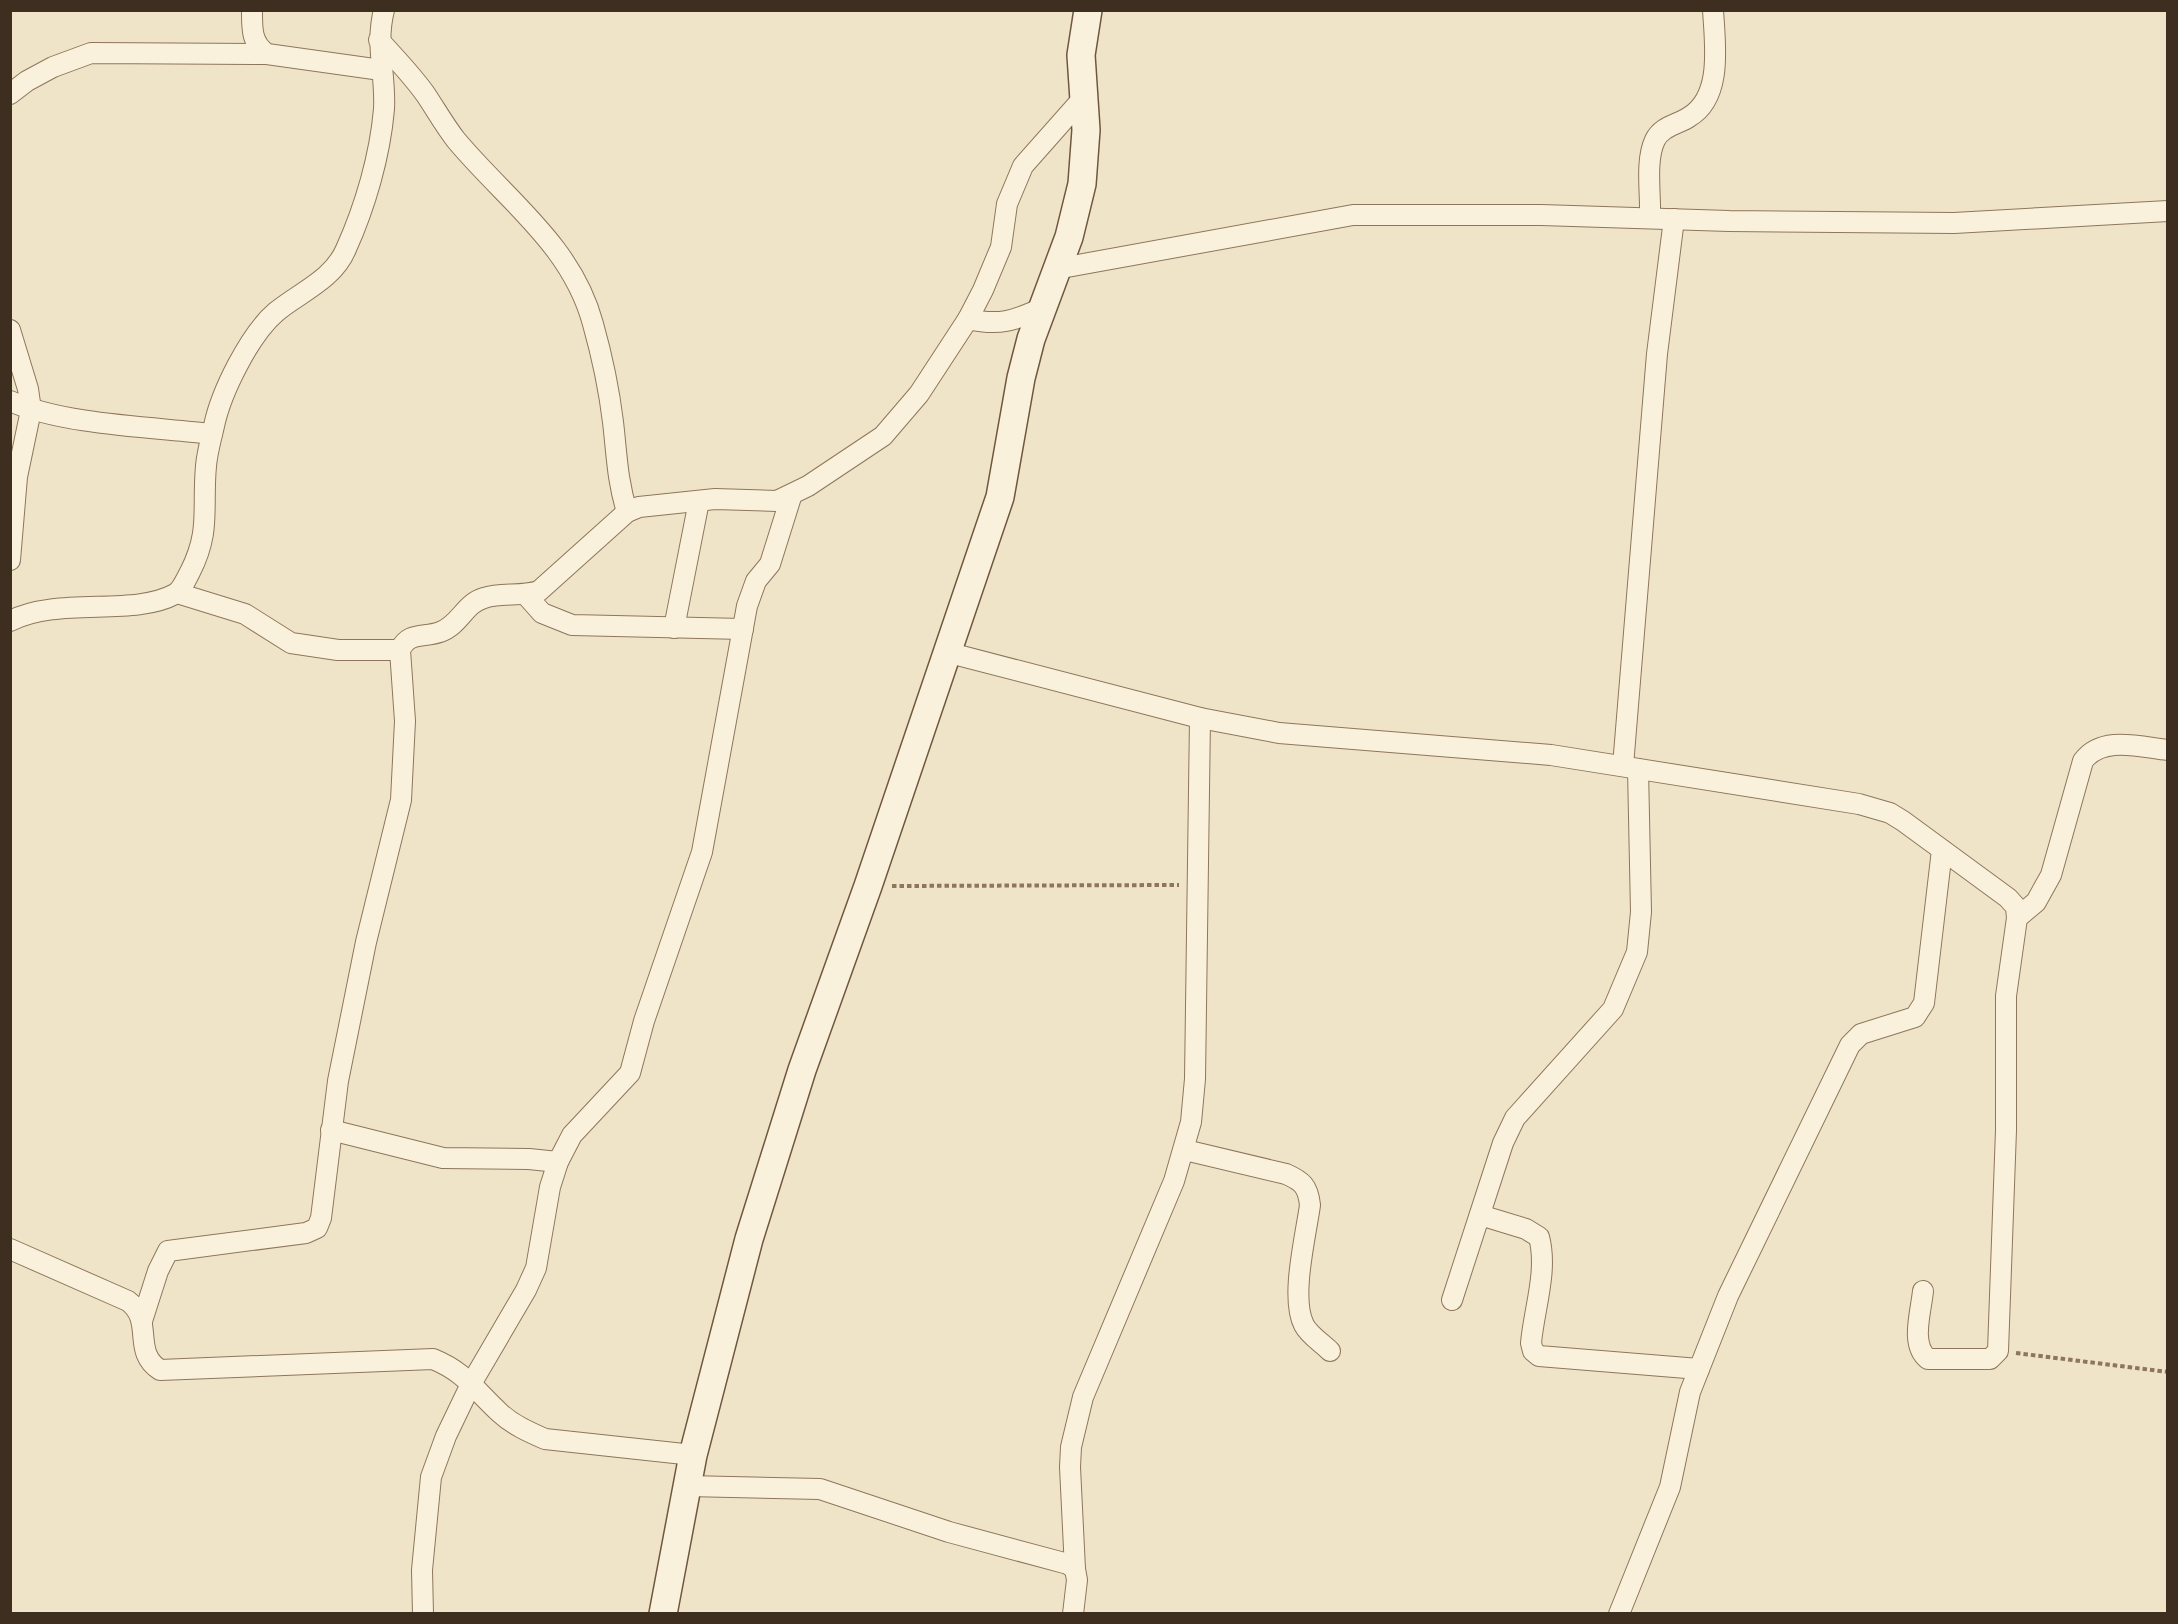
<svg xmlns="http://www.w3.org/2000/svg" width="2178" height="1624" font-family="'Noto Serif',serif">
	<rect width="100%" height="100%" fill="#f0e4c8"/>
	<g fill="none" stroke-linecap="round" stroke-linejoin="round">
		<g stroke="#8d765c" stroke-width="22">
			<g id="street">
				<path d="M252,10C252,28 251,43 267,54L381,70"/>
				<path d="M379,40C395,58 412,75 426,95C436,110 445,126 456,140C506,200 572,245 593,324C602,356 609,389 613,422C617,456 617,479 627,512"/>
				<path d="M10,94L27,81L53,67L91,53L267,54"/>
				<path d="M1650,217C1651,194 1645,161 1655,140C1662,126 1677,125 1689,117C1723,97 1715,44 1713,10"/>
				<path d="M1056,269L1353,215H1541L1729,221L1954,223L2168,211"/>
				<path d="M968,319C999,326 1014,321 1042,308"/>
				<path d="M10,330L28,389L31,410L17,477L10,560"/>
				<path d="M10,401C64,425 152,427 212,434"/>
				<path d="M177,593L245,614L291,643L338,650H400"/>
				<path d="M526,595L542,613L572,625L743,629"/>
				<path d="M10,621C59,596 133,617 175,594C182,590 186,579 190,572C211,531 202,509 206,466C207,453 211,439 214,426C221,392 250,334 276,312C300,292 333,280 346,249C365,207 380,156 384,109C386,75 375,45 384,10"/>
				<path d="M674,628L699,501"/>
				<path d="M946,652L1200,718L1279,733L1551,755L1859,804L1890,813L1903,821L2008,898L2016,907L2017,918L2006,996V1130L1998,1351L1990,1359H1928C1910,1345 1921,1312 1923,1291"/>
				<path d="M1623,766L1657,354L1674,219"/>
				<path d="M2017,918L2036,902L2051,875L2083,761C2102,735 2140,747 2168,750"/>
				<path d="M331,1130L443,1158L529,1159L558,1162"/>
				<path d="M1185,1150L1286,1174C1302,1181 1308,1186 1310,1205C1306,1235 1290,1298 1304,1325C1309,1335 1322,1343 1330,1351"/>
				<path d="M1480,1215L1526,1229L1539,1237C1548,1271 1534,1309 1531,1343L1533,1351L1539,1356L1699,1369"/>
				<path d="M10,1249L128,1301C155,1321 131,1351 160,1370L433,1359C465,1372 475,1390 500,1413C513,1425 529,1432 545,1439L693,1455"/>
				<path d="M1452,1300L1503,1143L1515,1118L1613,1009L1637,952L1641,912L1638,769"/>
				<path d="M142,1321L158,1271L168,1251L306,1233L317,1228L321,1218L338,1081L366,942L401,800L405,721L400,650C409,631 424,638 440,632C459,626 465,603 484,598C502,592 521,597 539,591L627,512L639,507L715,499L777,501L808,486L883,436L919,394L968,319L983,290L1001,247L1007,204L1023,166L1084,97"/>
				<path d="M687,1486L820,1489L949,1532L1068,1564L1075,1569L1077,1580L1073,1614"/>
				<path d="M1075,1569L1070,1467L1071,1447L1083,1397L1174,1181L1191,1122L1195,1079L1200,718"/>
				<path d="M423,1614L422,1570L431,1477L446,1436L471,1384L526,1290L536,1268L550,1187L558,1162L572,1135L630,1073L644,1021L702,852L747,606L756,581L770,564L791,497"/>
				<path d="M1619,1614L1670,1487L1690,1392L1728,1296L1850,1045L1861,1034L1915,1017L1924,1003L1942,850"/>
			</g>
		</g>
		<g stroke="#6f573f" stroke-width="30">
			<path id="secondary" d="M663,1614L693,1455L749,1239L802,1070L868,886L1000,497L1021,378L1031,339L1069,237L1082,184L1086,130L1081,55L1088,10"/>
		</g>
		<g stroke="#8d765c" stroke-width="4" stroke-dasharray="4.5 3" stroke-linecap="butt">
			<path d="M892,886L1179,885"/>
			<path d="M2016,1353L2168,1372"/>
		</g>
		<use href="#street" stroke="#faf1dc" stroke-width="20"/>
		<use href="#secondary" stroke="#faf1dc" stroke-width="27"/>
	</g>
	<rect width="2178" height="1624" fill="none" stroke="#3d2e20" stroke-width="24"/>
</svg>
